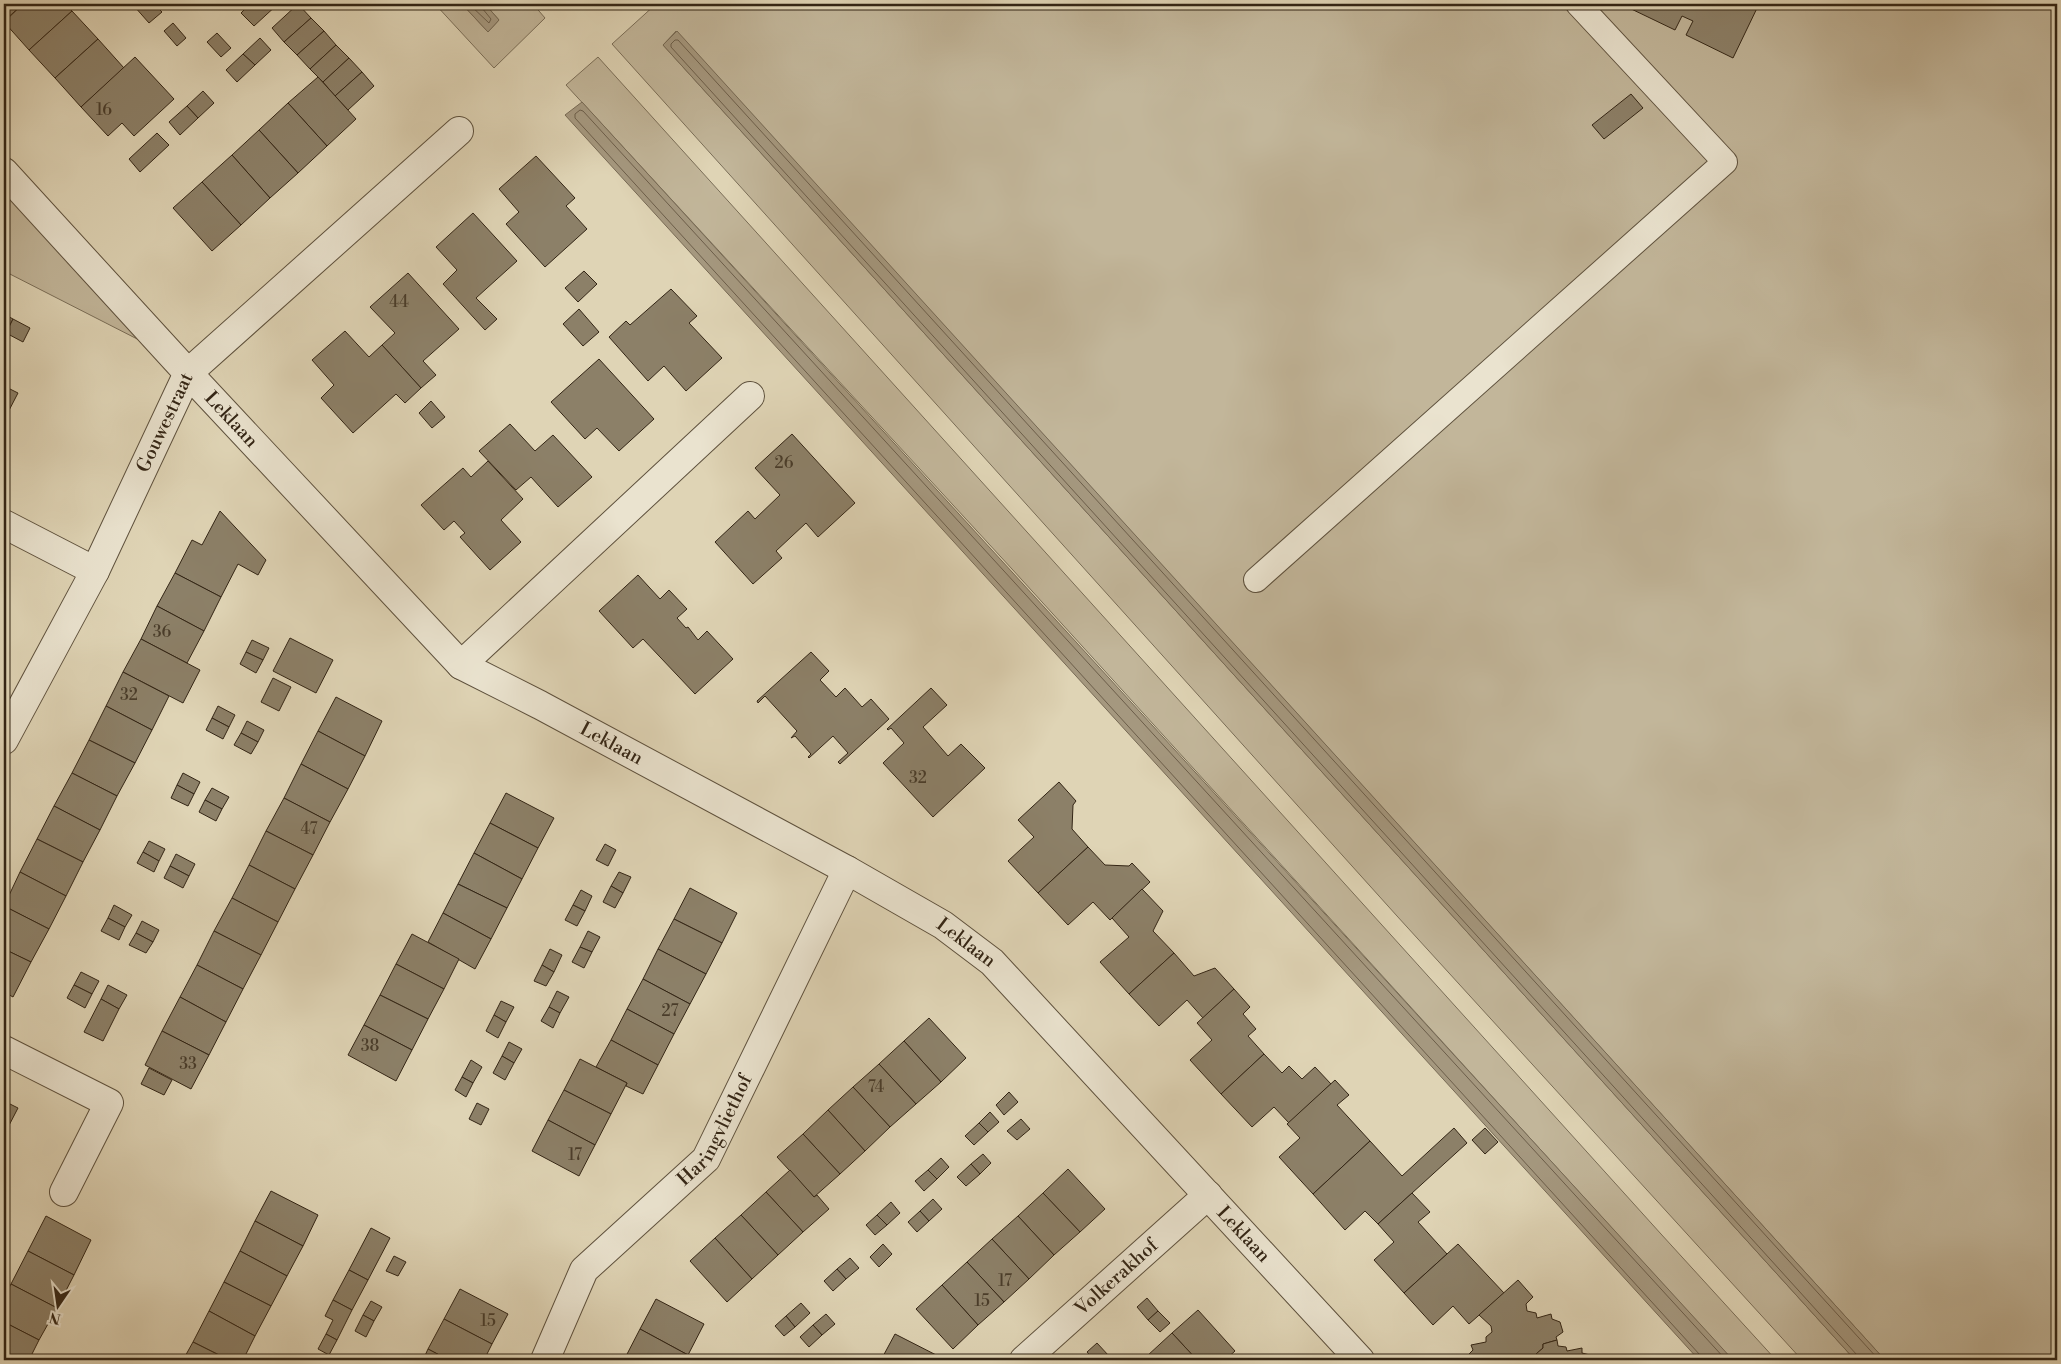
<svg xmlns="http://www.w3.org/2000/svg" width="2061" height="1364" font-family="'Libre Bodoni',serif">
	<rect width="100%" height="100%" fill="#dfd4b5"/>
	<filter id="stains"><feTurbulence type="fractalNoise" baseFrequency=".004" numOctaves="4"/><feColorMatrix values="0 0 0 0 .2 0 0 0 0 .09 0 0 0 0 .02 0 0 0 .5 -.17"/></filter>
	<radialGradient id="worn" r=".72"><stop offset=".6" stop-color="#630" stop-opacity="0"/><stop offset="1" stop-color="#630" stop-opacity=".3"/></radialGradient>
	<g fill="#c2b69a" stroke="#7a6e58">
		<path d="M435,4H462L488,32L499,20L485,4H533L545,18L494,68Z"/>
		<path d="M656,4H2057V1360H1885L676,31L663,45L1855,1360H1802L1397,916L612,44Z"/>
		<path d="M598,57L1661,1234L1776,1360H1732L1012,569L566,85Z"/>
		<path d="M4,189L147,344L4,271Z"/>
	</g>
	<g fill="#a5987f" stroke="#776a55">
		<path d="M462,4H485L499,20L488,32Z"/>
		<path d="M677,31L1885,1360H1855L663,45Z"/>
		<path d="M582,102L1733,1360H1699L565,115Z"/>
	</g>
	<g fill="none" stroke-linecap="round" stroke-linejoin="round">
		<g stroke="#6c5e4a" stroke-width="1">
			<path d="M469,4L489,23L491,19L482,8L481,4"/>
			<path d="M1702,1360L1700,1355L575,118V114L580,110L583,111L1726,1360"/>
			<path d="M1858,1360L1857,1355L671,47V44L675,40H678L1879,1360"/>
		</g>
	</g>
	<g fill="#8c8068" stroke="#332515">
		<path d="M4,4H23L4,21Z"/>
		<path d="M23,4H65L72,11L29,50L4,22Z"/>
		<path d="M137,4H154L162,12L149,23L134,6Z"/>
		<path d="M250,4H278L254,26L241,13Z"/>
		<path d="M298,4L311,18L284,42L272,28Z"/>
		<path d="M1624,4H1759L1733,58L1686,35L1693,21L1682,16L1675,30L1623,5Z"/>
		<path d="M72,11L98,39L55,78L29,50Z"/>
		<path d="M311,18L324,31L297,55L284,42Z"/>
		<path d="M173,23L186,38L177,46L164,31Z"/>
		<path d="M324,31L336,45L310,69L297,55Z"/>
		<path d="M217,33L231,48L221,57L207,42Z"/>
		<path d="M260,38L271,50L255,65L243,54Z"/>
		<path d="M98,39L124,68L81,107L55,78Z"/>
		<path d="M336,45L349,58L323,82L310,69Z"/>
		<path d="M243,54L255,65L237,82L226,70Z"/>
		<path d="M135,57L174,99L134,136L122,123L108,136L81,107Z"/>
		<path d="M349,58L362,72L335,96L323,82Z"/>
		<path d="M362,72L374,86L348,110L335,96Z"/>
		<path d="M318,77L356,119L327,146L288,103Z"/>
		<path d="M203,91L214,103L198,118L187,106Z"/>
		<path d="M1631,94L1643,108L1604,139L1592,125Z"/>
		<path d="M288,103L327,146L298,173L259,130Z"/>
		<path d="M187,106L198,118L180,135L169,122Z"/>
		<path d="M259,130L298,173L270,198L232,155Z"/>
		<path d="M157,133L169,145L140,172L129,159Z"/>
		<path d="M232,155L270,198L241,225L202,182Z"/>
		<path d="M536,156L575,198L566,206L587,229L545,267L506,224L519,212L499,189Z"/>
		<path d="M202,182L241,225L212,251L173,208Z"/>
		<path d="M473,213L517,261L476,298L497,319L485,330L443,284L457,270L436,247Z"/>
		<path d="M584,271L597,284L578,302L565,288Z"/>
		<path d="M408,273L459,329L423,361L436,375L421,388L382,345L395,333L370,307Z"/>
		<path d="M671,289L697,316L689,323L722,358L686,391L664,366L648,381L609,337L626,321L630,325Z"/>
		<path d="M579,309L599,332L583,346L563,324Z"/>
		<path d="M4,314L13,319L6,333L4,332Z"/>
		<path d="M13,319L30,328L23,342L6,333Z"/>
		<path d="M345,331L369,357L382,345L421,388L405,403L396,394L353,433L321,398L334,385L312,360Z"/>
		<path d="M599,359L654,419L619,451L597,428L585,439L551,402Z"/>
		<path d="M4,386L18,393L4,420Z"/>
		<path d="M431,401L445,417L432,428L419,413Z"/>
		<path d="M510,424L535,451L553,435L592,477L558,507L531,477L516,490L479,451Z"/>
		<path d="M792,434L855,503L818,537L806,523L776,551L782,558L753,584L715,542L748,511L755,519L780,495L755,468Z"/>
		<path d="M488,461L523,499L501,520L521,542L490,570L460,537L465,533L454,521L444,530L421,505L463,468L471,477Z"/>
		<path d="M220,511L266,560L258,575L238,564L221,597L175,573L192,540L202,545Z"/>
		<path d="M175,573L221,597L204,631L157,606Z"/>
		<path d="M638,575L660,599L669,590L687,609L677,618L686,628L688,627L698,640L707,631L733,659L695,694L643,639L633,648L599,611Z"/>
		<path d="M157,606L204,631L187,663L141,639Z"/>
		<path d="M290,638L333,660L316,693L273,671Z"/>
		<path d="M141,639L200,670L183,703L123,672Z"/>
		<path d="M252,640L269,648L263,660L246,652Z"/>
		<path d="M246,652L263,660L256,673L240,664Z"/>
		<path d="M811,652L829,671L820,680L836,697L845,688L862,707L871,699L889,719L840,764L838,762L848,753L833,736L809,758L808,757L811,754L795,736L791,738L797,731L765,696L758,703L757,701Z"/>
		<path d="M123,672L169,696L152,730L106,706Z"/>
		<path d="M273,678L291,687L279,711L261,702Z"/>
		<path d="M931,688L947,705L923,727L948,756L961,744L985,768L933,817L883,763L904,743L891,728L888,730L887,729Z"/>
		<path d="M336,697L382,721L365,756L318,731Z"/>
		<path d="M106,706L152,730L135,763L89,740Z"/>
		<path d="M218,706L235,715L229,727L212,718Z"/>
		<path d="M212,718L229,727L223,739L206,730Z"/>
		<path d="M247,721L264,730L258,742L241,733Z"/>
		<path d="M318,731L365,756L348,789L301,764Z"/>
		<path d="M241,733L258,742L251,754L234,745Z"/>
		<path d="M89,740L135,763L117,796L72,773Z"/>
		<path d="M301,764L348,789L330,822L284,798Z"/>
		<path d="M72,773L117,796L100,830L54,806Z"/>
		<path d="M183,773L200,782L194,794L177,785Z"/>
		<path d="M1059,782L1076,801L1073,805L1072,829L1088,847L1038,893L1008,861L1034,837L1018,820Z"/>
		<path d="M177,785L194,794L188,806L171,798Z"/>
		<path d="M212,788L229,797L222,809L205,800Z"/>
		<path d="M506,793L554,818L538,848L490,823Z"/>
		<path d="M284,798L330,822L313,855L266,831Z"/>
		<path d="M205,800L222,809L216,821L199,812Z"/>
		<path d="M54,806L100,830L83,862L37,839Z"/>
		<path d="M490,823L538,848L522,879L474,853Z"/>
		<path d="M266,831L313,855L295,889L249,865Z"/>
		<path d="M37,839L83,862L66,896L20,872Z"/>
		<path d="M149,841L165,849L159,861L143,852Z"/>
		<path d="M605,844L616,850L608,866L596,860Z"/>
		<path d="M1088,847L1105,865L1129,866L1132,863L1150,882L1110,920L1093,902L1068,925L1038,893Z"/>
		<path d="M143,852L159,861L154,872L137,863Z"/>
		<path d="M474,853L522,879L507,908L458,884Z"/>
		<path d="M176,854L195,864L189,876L170,866Z"/>
		<path d="M249,865L295,889L278,922L232,898Z"/>
		<path d="M170,866L189,876L183,888L164,878Z"/>
		<path d="M20,872L66,896L49,929L4,906Z"/>
		<path d="M619,872L631,877L623,893L611,886Z"/>
		<path d="M458,884L507,908L491,939L443,913Z"/>
		<path d="M611,886L623,893L615,908L603,902Z"/>
		<path d="M690,888L737,913L722,943L674,919Z"/>
		<path d="M1142,889L1163,911L1153,931L1174,953L1129,994L1100,962L1129,937L1112,918Z"/>
		<path d="M581,890L592,896L585,911L573,905Z"/>
		<path d="M232,898L278,922L261,955L214,931Z"/>
		<path d="M114,905L132,915L125,927L108,918Z"/>
		<path d="M573,905L585,911L577,926L565,920Z"/>
		<path d="M4,906L49,929L31,962L4,949Z"/>
		<path d="M443,913L491,939L475,969L428,942Z"/>
		<path d="M108,918L125,927L119,940L101,931Z"/>
		<path d="M674,919L722,943L706,974L658,949Z"/>
		<path d="M142,921L159,930L153,942L136,933Z"/>
		<path d="M214,931L261,955L243,989L197,965Z"/>
		<path d="M588,931L600,937L592,952L580,947Z"/>
		<path d="M136,933L153,942L146,953L129,945Z"/>
		<path d="M412,934L459,959L444,989L396,964Z"/>
		<path d="M580,947L592,952L584,968L572,962Z"/>
		<path d="M4,949L31,962L13,997L4,992Z"/>
		<path d="M550,949L562,955L554,972L542,965Z"/>
		<path d="M658,949L706,974L690,1004L643,979Z"/>
		<path d="M1174,953L1194,976L1215,968L1234,989L1203,1018L1187,1000L1159,1026L1129,994Z"/>
		<path d="M396,964L444,989L428,1019L380,995Z"/>
		<path d="M197,965L243,989L226,1022L180,997Z"/>
		<path d="M542,965L554,972L546,986L534,981Z"/>
		<path d="M81,972L99,981L92,994L74,985Z"/>
		<path d="M643,979L690,1004L674,1034L627,1009Z"/>
		<path d="M74,985L92,994L85,1008L67,998Z"/>
		<path d="M108,985L127,995L119,1009L101,999Z"/>
		<path d="M1234,989L1250,1007L1243,1014L1256,1029L1248,1036L1264,1054L1221,1094L1190,1060L1212,1040L1197,1023Z"/>
		<path d="M557,991L569,997L560,1013L549,1007Z"/>
		<path d="M380,995L428,1019L412,1050L364,1025Z"/>
		<path d="M180,997L226,1022L209,1055L162,1031Z"/>
		<path d="M101,999L119,1009L103,1041L84,1032Z"/>
		<path d="M501,1001L514,1007L506,1022L494,1015Z"/>
		<path d="M549,1007L560,1013L553,1028L541,1021Z"/>
		<path d="M627,1009L674,1034L658,1065L611,1040Z"/>
		<path d="M494,1015L506,1022L498,1038L486,1031Z"/>
		<path d="M929,1018L966,1058L941,1082L904,1041Z"/>
		<path d="M364,1025L412,1050L396,1081L348,1055Z"/>
		<path d="M162,1031L209,1055L191,1089L145,1065Z"/>
		<path d="M611,1040L658,1065L643,1094L626,1086L627,1083L596,1067Z"/>
		<path d="M904,1041L941,1082L916,1104L879,1064Z"/>
		<path d="M509,1042L522,1049L514,1063L502,1056Z"/>
		<path d="M1264,1054L1282,1073L1289,1066L1302,1079L1315,1067L1331,1084L1289,1123L1274,1107L1252,1127L1221,1094Z"/>
		<path d="M502,1056L514,1063L505,1080L493,1073Z"/>
		<path d="M580,1059L627,1083L611,1114L564,1090Z"/>
		<path d="M471,1060L482,1067L473,1083L462,1077Z"/>
		<path d="M879,1064L916,1104L890,1127L853,1087Z"/>
		<path d="M149,1068L172,1080L164,1095L141,1084Z"/>
		<path d="M462,1077L473,1083L466,1097L455,1090Z"/>
		<path d="M1335,1080L1349,1095L1337,1105L1370,1141L1313,1194L1279,1157L1300,1138L1287,1124Z"/>
		<path d="M853,1087L890,1127L865,1151L828,1110Z"/>
		<path d="M564,1090L611,1114L595,1145L548,1120Z"/>
		<path d="M1009,1092L1018,1102L1004,1115L996,1105Z"/>
		<path d="M4,1101L18,1108L4,1135Z"/>
		<path d="M477,1103L489,1109L481,1125L469,1119Z"/>
		<path d="M828,1110L865,1151L840,1174L803,1134Z"/>
		<path d="M990,1112L999,1122L988,1132L979,1123Z"/>
		<path d="M1021,1119L1030,1129L1017,1140L1007,1131Z"/>
		<path d="M548,1120L595,1145L579,1176L532,1151Z"/>
		<path d="M979,1123L988,1132L974,1145L965,1136Z"/>
		<path d="M1454,1128L1467,1143L1378,1224L1365,1211L1345,1230L1313,1194L1370,1141L1402,1176Z"/>
		<path d="M1485,1128L1498,1142L1485,1154L1472,1140Z"/>
		<path d="M803,1134L840,1174L814,1197L777,1157Z"/>
		<path d="M983,1154L991,1163L980,1174L971,1164Z"/>
		<path d="M941,1158L949,1167L937,1179L928,1170Z"/>
		<path d="M971,1164L980,1174L966,1186L957,1177Z"/>
		<path d="M1068,1169L1105,1209L1080,1232L1043,1193Z"/>
		<path d="M790,1170L814,1197L817,1195L829,1209L803,1232L766,1192Z"/>
		<path d="M928,1170L937,1179L924,1191L915,1181Z"/>
		<path d="M271,1191L318,1215L303,1246L255,1221Z"/>
		<path d="M766,1192L803,1232L778,1255L741,1215Z"/>
		<path d="M1043,1193L1080,1232L1054,1255L1018,1216Z"/>
		<path d="M1412,1193L1430,1212L1418,1222L1447,1254L1404,1293L1374,1260L1394,1242L1378,1224Z"/>
		<path d="M933,1199L942,1209L929,1221L920,1211Z"/>
		<path d="M891,1202L900,1213L887,1225L877,1215Z"/>
		<path d="M920,1211L929,1221L917,1232L908,1222Z"/>
		<path d="M741,1215L778,1255L752,1279L715,1238Z"/>
		<path d="M877,1215L887,1225L875,1235L866,1225Z"/>
		<path d="M46,1216L91,1240L74,1275L28,1251Z"/>
		<path d="M1018,1216L1054,1255L1029,1279L992,1239Z"/>
		<path d="M255,1221L303,1246L287,1276L240,1251Z"/>
		<path d="M371,1228L390,1238L368,1280L349,1270Z"/>
		<path d="M715,1238L752,1279L727,1302L690,1261Z"/>
		<path d="M992,1239L1029,1279L1004,1302L967,1262Z"/>
		<path d="M883,1244L892,1254L879,1267L870,1257Z"/>
		<path d="M1458,1244L1504,1293L1469,1324L1453,1306L1433,1325L1404,1293Z"/>
		<path d="M28,1251L74,1275L57,1308L11,1284Z"/>
		<path d="M240,1251L287,1276L271,1306L224,1282Z"/>
		<path d="M394,1256L406,1262L398,1276L386,1271Z"/>
		<path d="M850,1258L859,1268L846,1279L837,1269Z"/>
		<path d="M967,1262L1004,1302L978,1325L942,1285Z"/>
		<path d="M837,1269L846,1279L833,1291L824,1281Z"/>
		<path d="M349,1270L368,1280L352,1310L333,1300Z"/>
		<path d="M1518,1280L1533,1297L1526,1304L1527,1311L1536,1313L1537,1318L1551,1314L1552,1319L1560,1322L1563,1332L1556,1337L1557,1340L1543,1344V1348L1536,1354L1537,1358L1529,1360H1467V1356L1473,1350L1471,1345L1486,1342V1337L1492,1332L1491,1326L1479,1315Z"/>
		<path d="M224,1282L271,1306L255,1336L209,1311Z"/>
		<path d="M11,1284L57,1308L39,1340L4,1322V1297Z"/>
		<path d="M942,1285L978,1325L953,1349L916,1309Z"/>
		<path d="M460,1289L508,1314L492,1344L444,1319Z"/>
		<path d="M1147,1298L1158,1311L1148,1320L1137,1307Z"/>
		<path d="M656,1299L704,1324L688,1355L640,1329Z"/>
		<path d="M333,1300L352,1310L337,1340L326,1334L333,1320L325,1316Z"/>
		<path d="M371,1301L382,1307L374,1321L363,1315Z"/>
		<path d="M801,1303L810,1313L795,1327L786,1316Z"/>
		<path d="M1198,1310L1235,1351L1225,1360H1197L1172,1333Z"/>
		<path d="M209,1311L255,1336L243,1360H229L193,1342Z"/>
		<path d="M1158,1311L1170,1323L1160,1332L1148,1320Z"/>
		<path d="M826,1314L835,1324L822,1335L813,1325Z"/>
		<path d="M363,1315L374,1321L366,1337L355,1331Z"/>
		<path d="M786,1316L795,1327L784,1336L775,1326Z"/>
		<path d="M444,1319L492,1344L484,1360H449L428,1349Z"/>
		<path d="M4,1322L39,1340L29,1360H4Z"/>
		<path d="M813,1325L822,1335L809,1347L800,1337Z"/>
		<path d="M640,1329L688,1355L686,1360H624Z"/>
		<path d="M1172,1333L1197,1360H1150L1147,1356Z"/>
		<path d="M326,1334L337,1340L329,1355L318,1349Z"/>
		<path d="M895,1334L944,1359L943,1360H881Z"/>
		<path d="M1557,1340L1558,1346L1566,1347L1567,1351L1582,1348V1353L1590,1355L1591,1360H1529L1537,1358L1536,1354L1543,1348V1344Z"/>
		<path d="M193,1342L229,1360H183Z"/>
		<path d="M1097,1343L1109,1356L1104,1360H1094L1087,1352Z"/>
		<path d="M428,1349L449,1360H423Z"/>
	</g>
	<g fill="none" stroke-linecap="round" stroke-linejoin="round">
		<g stroke="#5e513d" stroke-width="26">
			<path id="service" d="M1256,580L1725,162L1578,4"/>
		</g>
		<g stroke="#5e513d" stroke-width="30">
			<g id="minor">
				<path id="s1" d="M4,172L188,373L461,665L540,705L847,870L943,925L992,962L1360,1360"/>
				<path d="M4,524L95,571"/>
				<path d="M461,665L750,396"/>
				<path id="s2" d="M4,740L95,571L188,373L459,131"/>
				<path d="M4,1050L109,1103L64,1192"/>
				<path id="s3" d="M545,1360L584,1270L706,1159L847,870"/>
				<path id="s4" d="M1024,1360L1208,1195"/>
			</g>
		</g>
		<use href="#service" stroke="#eae3cf" stroke-width="24"/>
		<use href="#minor" stroke="#eae3cf" stroke-width="28"/>
	</g>
	<g text-anchor="middle" dominant-baseline="central" stroke-width="4" stroke-linejoin="round" paint-order="stroke">
		<g font-size="16" fill="#493c2a">
			<text x="104" y="110">16</text>
			<text x="399" y="302">44</text>
			<text x="784" y="463">26</text>
			<text x="162" y="632">36</text>
			<text x="129" y="695">32</text>
			<text x="918" y="778">32</text>
			<text x="309" y="829">47</text>
			<text x="670" y="1011">27</text>
			<text x="370" y="1046">38</text>
			<text x="188" y="1064">33</text>
			<text x="876" y="1087">74</text>
			<text x="575" y="1155">17</text>
			<text x="1005" y="1281">17</text>
			<text x="982" y="1301">15</text>
			<text x="488" y="1321">15</text>
		</g>
		<g font-size="19" fill="#332515" stroke="#eae3cf">
			<text stroke="none"><textPath href="#s1" startOffset="336">Leklaan</textPath></text>
			<text stroke="none"><textPath href="#s2" startOffset="356">Gouwestraat</textPath></text>
			<text stroke="none"><textPath href="#s1" startOffset="842">Leklaan</textPath></text>
			<text stroke="none"><textPath href="#s1" startOffset="1249">Leklaan</textPath></text>
			<text stroke="none"><textPath href="#s3" startOffset="292">Haringvliethof</textPath></text>
			<text stroke="none"><textPath href="#s1" startOffset="1652">Leklaan</textPath></text>
			<text stroke="none"><textPath href="#s4" startOffset="124">Volkerakhof</textPath></text>
		</g>
	</g>
	<rect width="2061" height="1364" fill="none" stroke="#dfd4b5" stroke-width="20"/>
	<rect x="5" y="5" width="2051" height="1354" fill="none" stroke="#332515" stroke-width="2.5"/>
	<rect x="10" y="10" width="2041" height="1344" fill="none" stroke="#332515"/>
	<g transform="translate(58 1306) rotate(193)" stroke="#eae3cf" stroke-width="4" paint-order="stroke">
	<path d="M0-4L9 19L0 12L-9 19Z" fill="#332515"/>
	<text y="-8" font-size="14" font-weight="bold" text-anchor="middle" fill="#332515">N</text>
	</g>
	<rect width="100%" height="100%" filter="url(#stains)"/>
	<rect width="100%" height="100%" fill="url(#worn)"/>
</svg>
